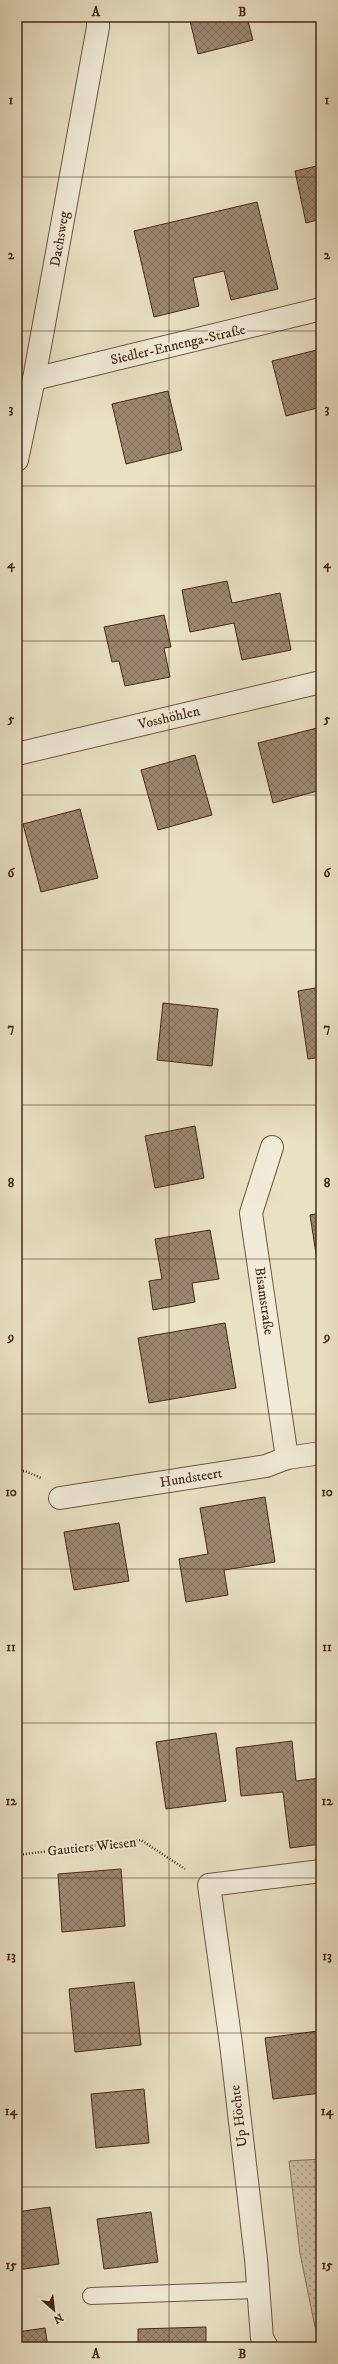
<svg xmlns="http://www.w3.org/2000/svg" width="338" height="2364" font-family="'IM FELL DW Pica',serif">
	<defs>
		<pattern id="grass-dots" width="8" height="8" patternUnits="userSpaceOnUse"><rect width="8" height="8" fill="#cec2a7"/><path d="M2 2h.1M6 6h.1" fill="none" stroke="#a99e87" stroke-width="1.8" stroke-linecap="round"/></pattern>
		<pattern id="building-cross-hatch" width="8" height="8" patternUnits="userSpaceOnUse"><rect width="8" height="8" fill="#9c8871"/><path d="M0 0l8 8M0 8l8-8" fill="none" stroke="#816f5c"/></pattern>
	</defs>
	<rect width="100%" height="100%" fill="#e9e1c4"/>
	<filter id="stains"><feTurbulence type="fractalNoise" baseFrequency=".005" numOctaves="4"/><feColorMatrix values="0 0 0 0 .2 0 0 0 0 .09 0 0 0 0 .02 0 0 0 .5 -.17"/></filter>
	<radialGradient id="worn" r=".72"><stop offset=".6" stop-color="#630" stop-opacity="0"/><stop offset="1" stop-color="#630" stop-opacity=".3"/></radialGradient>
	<path fill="url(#grass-dots)" stroke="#8b755f" d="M321,2159V2338L315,2327L300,2253L289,2161Z"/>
	<g fill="url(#building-cross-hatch)" stroke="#482817">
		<path d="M189,17H247L253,40L198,54Z"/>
		<path d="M321,165V219L306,223L295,171Z"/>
		<path d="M257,202L278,289L231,300L224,271L193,278L199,306L154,317L134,231Z"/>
		<path d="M321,349V407L286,416L272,361Z"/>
		<path d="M168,391L182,450L126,464L112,404Z"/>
		<path d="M227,581L232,603L280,593L291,650L242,660L234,623L190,632L182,590Z"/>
		<path d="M164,615L171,647L164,648L170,677L125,686L119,661L112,662L104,627Z"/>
		<path d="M321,727V790L273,803L258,743Z"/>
		<path d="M195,755L212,815L158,830L141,770Z"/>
		<path d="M80,809L98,878L41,892L23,824Z"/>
		<path d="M321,987V1057L308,1059L298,991Z"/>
		<path d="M163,1003L218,1009L212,1066L157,1060Z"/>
		<path d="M195,1126L204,1178L155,1188L145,1136Z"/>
		<path d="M321,1213V1259L317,1260L310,1215Z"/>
		<path d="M210,1230L219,1279L192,1283L195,1302L153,1310L149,1281L162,1279L155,1239Z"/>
		<path d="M225,1323L236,1388L149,1403L138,1338Z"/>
		<path d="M265,1497L275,1562L224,1570L228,1595L186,1602L179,1559L208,1554L200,1508Z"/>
		<path d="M119,1523L129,1581L74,1590L64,1532Z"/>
		<path d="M216,1733L226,1801L166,1809L156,1742Z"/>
		<path d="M292,1741L296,1781L321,1778V1844L290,1848L283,1792L241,1796L236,1748Z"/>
		<path d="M121,1869L125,1926L62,1932L58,1874Z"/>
		<path d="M134,1982L141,2045L75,2052L69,1989Z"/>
		<path d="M318,2031L321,2052V2093L273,2099L265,2038Z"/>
		<path d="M144,2089L149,2143L96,2148L91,2094Z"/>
		<path d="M50,2207L59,2264L17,2270V2212Z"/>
		<path d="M151,2212L158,2262L104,2269L97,2219Z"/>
		<path d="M206,2327V2347H138V2329Z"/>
		<path d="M45,2328L48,2347H17V2332Z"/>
	</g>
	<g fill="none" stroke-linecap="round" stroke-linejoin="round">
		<g stroke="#705642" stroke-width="18">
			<path id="service" d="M91,2296L258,2290"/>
		</g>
		<g stroke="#705642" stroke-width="24">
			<g id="minor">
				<path d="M34,379L321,309"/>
				<path d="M17,460L34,379L98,27V17"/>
				<path d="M17,754L321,682"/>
				<path d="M272,1147L251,1213L287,1458"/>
				<path d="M60,1498L266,1466L287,1458L321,1453"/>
				<path d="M267,2347L262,2338L256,2259L231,2044L209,1885L321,1871"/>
			</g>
		</g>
		<g stroke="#482817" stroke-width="2.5" stroke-dasharray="1 2" stroke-linecap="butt">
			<path d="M17,1471H25L41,1478"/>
			<path d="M17,1855L141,1840L185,1869"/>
		</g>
		<use href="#service" stroke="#f1ecd9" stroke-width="16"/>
		<use href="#minor" stroke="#f1ecd9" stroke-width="22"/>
	</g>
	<path fill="none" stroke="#482817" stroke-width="1" stroke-opacity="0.55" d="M169,17V2347M17,177H321M17,331H321M17,486H321M17,641H321M17,795H321M17,950H321M17,1105H321M17,1259H321M17,1414H321M17,1569H321M17,1723H321M17,1878H321M17,2033H321M17,2187H321"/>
	<g text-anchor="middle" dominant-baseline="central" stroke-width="4" stroke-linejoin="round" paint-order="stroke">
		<g font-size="14" fill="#482817" stroke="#f1ecd9">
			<text transform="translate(60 239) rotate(-80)">Dachsweg</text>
			<text transform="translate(178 345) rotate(-13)">Siedler-Ennenga-Straße</text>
			<text transform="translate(169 718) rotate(-13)">Vosshöhlen</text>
			<text transform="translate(264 1301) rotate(82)">Bisamstraße</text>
			<text transform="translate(191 1478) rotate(-9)">Hundsteert</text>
			<text transform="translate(92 1847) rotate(-6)">Gautiers Wiesen</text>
			<text transform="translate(239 2116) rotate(-97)">Up Höchte</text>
		</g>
	</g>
	<rect width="338" height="2364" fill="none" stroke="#e9e1c4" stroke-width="44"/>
	<g transform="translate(54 2310) rotate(152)" stroke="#f1ecd9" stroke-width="3" paint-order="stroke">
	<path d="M0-3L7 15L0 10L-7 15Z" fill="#482817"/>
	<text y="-6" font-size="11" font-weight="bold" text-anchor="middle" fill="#482817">N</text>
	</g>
	<rect x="22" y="22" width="294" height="2320" fill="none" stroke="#482817" stroke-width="1.5"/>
	<g font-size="13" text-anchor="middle" font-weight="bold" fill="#482817">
		<text x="96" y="16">A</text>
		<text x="242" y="16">B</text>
		<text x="11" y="104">1</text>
		<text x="327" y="104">1</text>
		<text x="11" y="259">2</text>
		<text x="327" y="259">2</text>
		<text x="11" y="413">3</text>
		<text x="327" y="413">3</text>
		<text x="11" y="568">4</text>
		<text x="327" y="568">4</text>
		<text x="11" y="723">5</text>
		<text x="327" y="723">5</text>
		<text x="11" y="877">6</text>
		<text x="327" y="877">6</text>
		<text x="11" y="1032">7</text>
		<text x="327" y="1032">7</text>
		<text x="11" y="1187">8</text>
		<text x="327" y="1187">8</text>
		<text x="11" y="1341">9</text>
		<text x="327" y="1341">9</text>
		<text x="11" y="1496">10</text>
		<text x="327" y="1496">10</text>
		<text x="11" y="1651">11</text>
		<text x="327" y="1651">11</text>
		<text x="11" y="1805">12</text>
		<text x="327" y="1805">12</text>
		<text x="11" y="1960">13</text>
		<text x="327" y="1960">13</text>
		<text x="11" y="2115">14</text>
		<text x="327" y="2115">14</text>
		<text x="11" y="2269">15</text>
		<text x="327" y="2269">15</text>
		<text x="96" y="2358">A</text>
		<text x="242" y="2358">B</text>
	</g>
	<rect width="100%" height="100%" filter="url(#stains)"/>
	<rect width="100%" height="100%" fill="url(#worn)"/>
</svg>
